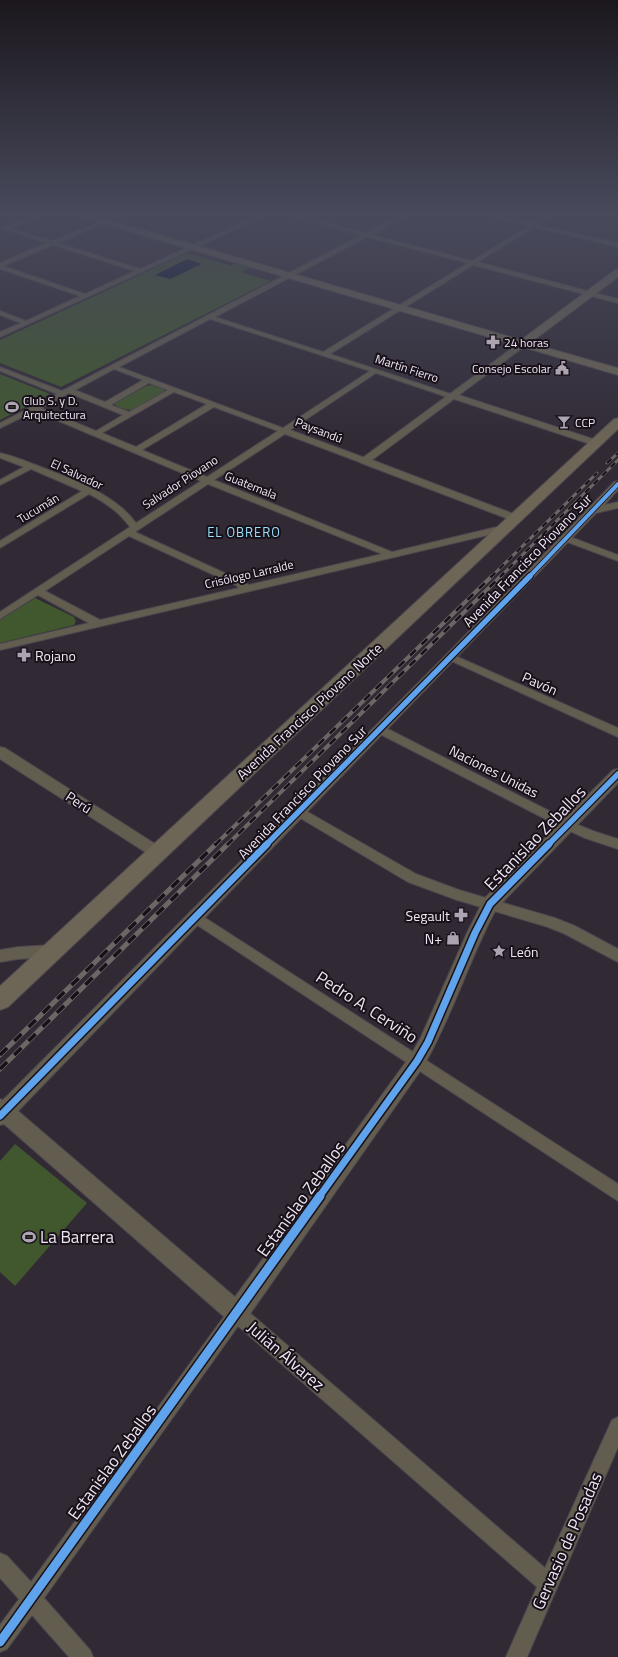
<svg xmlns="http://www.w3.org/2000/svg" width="618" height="1657" font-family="'Titillium Web',sans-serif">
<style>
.green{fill:#41582f}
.water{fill:#041031}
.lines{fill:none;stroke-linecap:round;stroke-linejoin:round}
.minor-casing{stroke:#4b454f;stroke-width:2}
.tertiary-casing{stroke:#4b454f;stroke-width:2}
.primary-casing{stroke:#4b454f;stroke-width:2}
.minor{fill:#635d50;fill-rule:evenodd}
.tertiary{fill:#635d50;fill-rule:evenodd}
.primary{fill:#6d6555;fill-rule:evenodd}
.rail-far2-casing{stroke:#6d6664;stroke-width:3}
.rail-far1-casing{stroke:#6d6664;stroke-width:4}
.rail-casing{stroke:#6d6664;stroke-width:5}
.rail-far2{stroke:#18111a;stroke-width:2;stroke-dasharray:6;stroke-linecap:butt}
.rail-far1{stroke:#18111a;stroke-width:2.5;stroke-dasharray:8;stroke-linecap:butt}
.rail{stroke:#18111a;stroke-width:3.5;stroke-dasharray:10;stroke-linecap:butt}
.cycleway-far3-casing{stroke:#18111a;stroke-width:5.5}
.cycleway-far2-casing{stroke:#18111a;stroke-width:8}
.cycleway-far1-casing{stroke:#18111a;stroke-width:10}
.cycleway-casing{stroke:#18111a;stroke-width:12}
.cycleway-far3{stroke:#60a3ed;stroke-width:4}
.cycleway-far2{stroke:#60a3ed;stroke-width:5.5}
.cycleway-far1{stroke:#60a3ed;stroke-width:7}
.cycleway{stroke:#60a3ed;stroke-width:9}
.labels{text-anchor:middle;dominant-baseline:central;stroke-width:4;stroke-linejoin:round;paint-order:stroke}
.far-poi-label{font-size:12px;fill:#efe6f3;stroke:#18111a;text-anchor:start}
.far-street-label{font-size:12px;fill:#efe6f3;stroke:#18111a}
.far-quarter-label{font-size:13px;letter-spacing:1px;fill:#96e1f7;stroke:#18111a}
.street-label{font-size:14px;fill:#efe6f3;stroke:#18111a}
.poi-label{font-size:14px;fill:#efe6f3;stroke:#18111a;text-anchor:start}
.near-street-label{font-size:17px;fill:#efe6f3;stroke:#18111a}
.near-poi-label{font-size:17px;fill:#efe6f3;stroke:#18111a;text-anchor:start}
</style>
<rect width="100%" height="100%" fill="#312a35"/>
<g class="green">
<polygon points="187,253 231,266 237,263 250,267 241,272 271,281 61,387 0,363 0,340"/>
<polygon points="0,374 50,394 0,420"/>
<path d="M152 385 164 389 165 392 136 409C128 411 120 409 114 404L146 386Z"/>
<polygon points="35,598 74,617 76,621 74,625 0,643 0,620"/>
<polygon points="15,1144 87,1203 15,1286 0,1272 0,1161"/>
</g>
<polygon class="water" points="187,259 202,264 170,279 155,275"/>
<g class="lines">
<g class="minor-casing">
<g id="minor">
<path d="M37 214H44L9 228 52 241 118 214H125L58 243 140 269 262 214H269L0 337V332L21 323 0 315V311L26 321 80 296 0 269V263L47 243 0 228ZM53 245 135 271 85 294 3 266Z"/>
<path d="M284 214H292L366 233 403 214H410L372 235 472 261 529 226 482 214H491L533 223 549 214H555L538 225 618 243V247L534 227 478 262 618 299V303L473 265 330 354 457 396 453 398H450L376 373 290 430 368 459V463H362L285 434 214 480 392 552 505 525 509 528 505 531 0 650V644L89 623 38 595 0 619V612L130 527C120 513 105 502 89 494L0 548V541L82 491 31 469 0 485V480L24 467 0 458V453C14 456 28 462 41 467 74 480 115 494 136 523L201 481 35 411 0 428V423L57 394 0 371V367L62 391 362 235ZM367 237 468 263 323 352 215 317ZM210 319 370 371 283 428 119 367ZM114 369 143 380 105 402 75 390ZM149 383 168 390 129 412 111 405ZM174 392 207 404 136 447 102 433ZM69 393 123 415 96 431 41 408ZM214 407 278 431 207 477 142 450ZM208 484 382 554 249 585 242 581 135 532ZM129 536 236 585 239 588 100 620 45 591Z"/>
<polygon points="565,535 618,555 618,561 562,540 561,538 562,536"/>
<polygon points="451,654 618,728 618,737 447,659 446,657 447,655"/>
<polygon points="380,725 571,822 593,831 618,839 618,849 585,838 563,828 376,732 375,729 376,726"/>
<polygon points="299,807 416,874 459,890 555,918 575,926 618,949 618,962 565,934 548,927 457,900 408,882 295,815 293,812 295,809"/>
<polygon points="196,912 618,1184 618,1201 191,921 190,917 191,913"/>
<polygon points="52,945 57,947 59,951 57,955 52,957 18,959 0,962 0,950 18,947"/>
<polygon points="237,1304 243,1307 545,1568 612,1420 618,1417 618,1447 527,1657 506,1657 537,1587 238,1326 44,1598 90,1650 93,1657 69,1657 32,1615 7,1649 0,1652 0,1625 19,1599 0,1578 0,1553 7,1556 31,1582 231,1307"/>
</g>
</g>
<g class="tertiary-casing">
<g id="tertiary">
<polygon points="522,341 526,344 525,346 459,395 599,441 601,443 599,445 593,445 454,399 372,460 519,516 520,518 519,520 511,520 361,463 360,461 361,459"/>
<path d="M618 481V490L604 505 618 502V508L596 513 18 1111 235 1297 411 1055 421 1037 467 933 484 899 613 770 618 769V783L496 909C469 960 452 1017 423 1067L245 1321 237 1324 229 1321 4 1124 0 1125V1099L3 1100 447 654 614 482Z"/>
<polygon points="0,747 5,748 163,849 166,853 163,857 158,859 153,857 0,759"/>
</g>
</g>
<g class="primary-casing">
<g id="primary">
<polygon points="76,214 88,214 521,340 615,270 618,269 618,277 530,343 618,368 618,375 77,216"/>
<polygon points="618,418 618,429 8,1007 0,1010 0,986 614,419"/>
</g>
</g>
<use href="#minor" class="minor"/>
<use href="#tertiary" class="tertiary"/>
<use href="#primary" class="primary"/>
<g class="rail-far2-casing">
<g id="rail-far2">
<polyline points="607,463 618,453"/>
<polyline points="491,577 597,473"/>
<polyline points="500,577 618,460"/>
</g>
</g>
<g class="rail-far1-casing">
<g id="rail-far1">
<polyline points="215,845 492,576"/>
<polyline points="227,845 501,576"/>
</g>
</g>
<g class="rail-casing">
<g id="rail">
<polyline points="0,1055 216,844"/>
<polyline points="0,1069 228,844"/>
</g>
</g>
<use href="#rail-far2" class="rail-far2"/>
<use href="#rail-far1" class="rail-far1"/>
<use href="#rail" class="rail"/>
<g class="cycleway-far3-casing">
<polyline id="cycleway-far3" points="529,577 618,484"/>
</g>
<g class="cycleway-far2-casing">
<g id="cycleway-far2">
<polyline points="266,845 530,576"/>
<polyline points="548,845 618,774"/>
</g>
</g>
<g class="cycleway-far1-casing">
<g id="cycleway-far1">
<polyline points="0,1116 267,844"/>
<polyline points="319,1197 417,1061 428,1042 475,933 490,904 549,844"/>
</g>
</g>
<g class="cycleway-casing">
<polyline id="cycleway" points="0,1642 320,1196"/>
</g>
<use href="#cycleway-far3" class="cycleway-far3"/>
<use href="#cycleway-far2" class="cycleway-far2"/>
<use href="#cycleway-far1" class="cycleway-far1"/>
<use href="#cycleway" class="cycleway"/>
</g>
<linearGradient id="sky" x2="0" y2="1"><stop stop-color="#1b171d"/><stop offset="0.48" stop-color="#484a5c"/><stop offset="1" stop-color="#484a5c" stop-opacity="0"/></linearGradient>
<rect width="618" height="446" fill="url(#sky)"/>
<defs>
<g id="pharmacy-bare" transform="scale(1.08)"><path d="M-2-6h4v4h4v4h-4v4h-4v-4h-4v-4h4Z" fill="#aca4b0" stroke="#18111a" stroke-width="2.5" paint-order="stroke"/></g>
<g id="civic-bare" transform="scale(1.08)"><path d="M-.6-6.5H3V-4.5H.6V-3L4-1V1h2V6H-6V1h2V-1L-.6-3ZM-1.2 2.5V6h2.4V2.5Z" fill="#aca4b0" stroke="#18111a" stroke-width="2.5" paint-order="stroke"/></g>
<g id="stadium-bare" transform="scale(1.08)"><path d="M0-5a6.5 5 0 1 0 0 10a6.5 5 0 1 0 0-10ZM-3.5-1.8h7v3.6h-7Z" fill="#aca4b0" stroke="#18111a" stroke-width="2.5" paint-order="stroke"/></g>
<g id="bar-bare" transform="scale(1.08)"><path d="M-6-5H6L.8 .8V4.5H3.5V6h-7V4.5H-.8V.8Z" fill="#aca4b0" stroke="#18111a" stroke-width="2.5" paint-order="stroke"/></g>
<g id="shop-bare" transform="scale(1.08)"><path d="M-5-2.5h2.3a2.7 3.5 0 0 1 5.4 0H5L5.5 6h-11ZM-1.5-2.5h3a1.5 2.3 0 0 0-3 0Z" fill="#aca4b0" stroke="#18111a" stroke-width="2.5" paint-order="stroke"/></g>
<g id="sight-bare" transform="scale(1.08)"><path d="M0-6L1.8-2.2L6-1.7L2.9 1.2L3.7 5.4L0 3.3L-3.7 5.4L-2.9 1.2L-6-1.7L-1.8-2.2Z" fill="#aca4b0" stroke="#18111a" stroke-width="2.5" paint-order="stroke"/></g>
</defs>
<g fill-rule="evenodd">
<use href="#pharmacy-bare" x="493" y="342"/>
<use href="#civic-bare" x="562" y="368"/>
<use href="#stadium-bare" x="12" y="407"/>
<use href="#bar-bare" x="564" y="422"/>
<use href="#pharmacy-bare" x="24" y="655"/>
<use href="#pharmacy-bare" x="461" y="915"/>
<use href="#shop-bare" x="453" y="938"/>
<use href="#sight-bare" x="499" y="951"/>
<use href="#stadium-bare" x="29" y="1237"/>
</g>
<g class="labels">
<g class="far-poi-label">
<text x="504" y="342">24 horas</text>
<text x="551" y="368" text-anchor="end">Consejo Escolar</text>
<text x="23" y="400">Club S. y D.<tspan x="23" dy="14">Arquitectura</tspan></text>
<text x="575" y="422">CCP</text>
</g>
<g class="far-street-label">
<text transform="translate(407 368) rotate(18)">Martín Fierro</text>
<text transform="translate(319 430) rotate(21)">Paysandú</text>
<text transform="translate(77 474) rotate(25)">El Salvador</text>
<text transform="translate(180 482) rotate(-33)">Salvador Piovano</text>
<text transform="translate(251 485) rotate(22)">Guatemala</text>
<text transform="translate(38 508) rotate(-31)">Tucumán</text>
<text transform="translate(249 574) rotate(-13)">Crisólogo Larralde</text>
</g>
<g class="far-quarter-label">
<text x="244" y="532">EL OBRERO</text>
</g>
<g class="street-label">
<text transform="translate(527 560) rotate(-46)">Avenida Francisco Piovano Sur</text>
<text transform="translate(540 683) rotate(24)">Pavón</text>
<text transform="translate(309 711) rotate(-43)">Avenida Francisco Piovano Norte</text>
<text transform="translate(494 771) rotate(27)">Naciones Unidas</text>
<text transform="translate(302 792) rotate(-46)">Avenida Francisco Piovano Sur</text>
<text transform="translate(79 802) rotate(33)">Perú</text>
</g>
<g class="poi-label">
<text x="35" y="655">Rojano</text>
<text x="450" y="915" text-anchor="end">Segault</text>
<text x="442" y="938" text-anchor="end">N+</text>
<text x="510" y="951">León</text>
</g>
<g class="near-street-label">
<text transform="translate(535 838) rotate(-46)">Estanislao Zeballos</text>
<text transform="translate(367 1007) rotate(33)">Pedro A. Cerviño</text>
<text transform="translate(301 1199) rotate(-54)">Estanislao Zeballos</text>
<text transform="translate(286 1356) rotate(41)">Julián Álvarez</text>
<text transform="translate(112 1462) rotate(-54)">Estanislao Zeballos</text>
<text transform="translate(567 1541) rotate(-66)">Gervasio de Posadas</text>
</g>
<g class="near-poi-label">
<text x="40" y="1237">La Barrera</text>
</g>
</g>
</svg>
